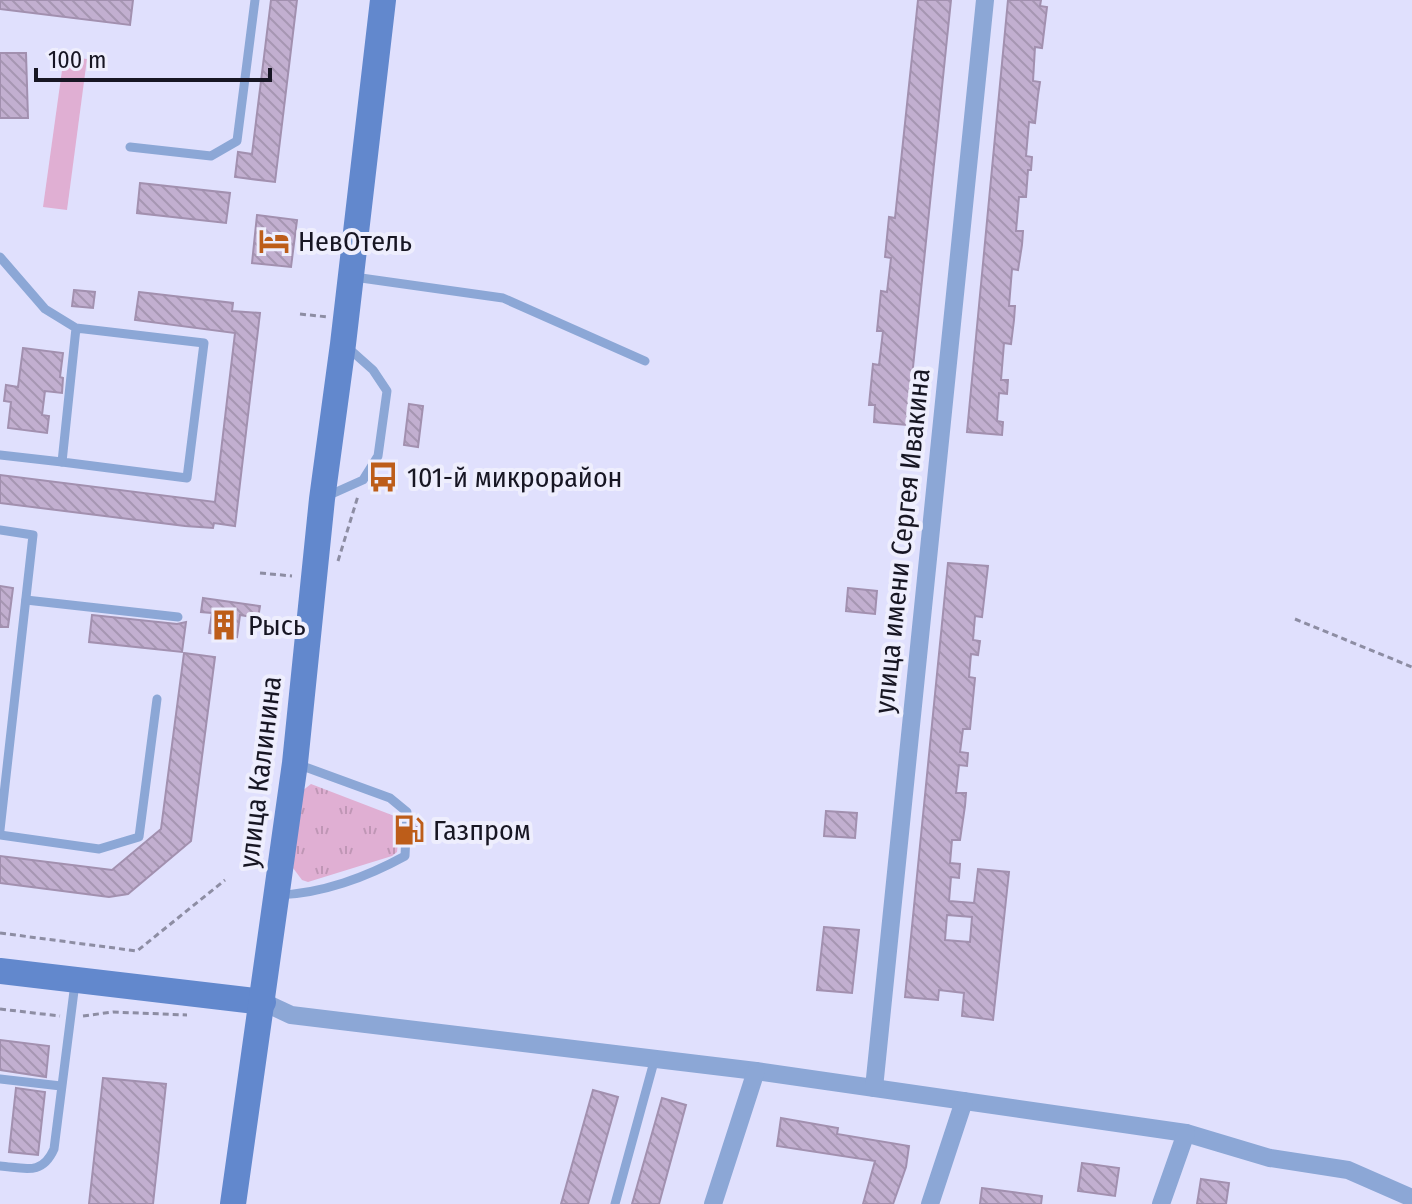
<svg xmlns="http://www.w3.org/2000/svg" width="1412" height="1204" font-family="'Fira Sans Condensed',sans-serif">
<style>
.grass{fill:url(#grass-tufts)}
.green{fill:#e0afd3}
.building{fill:url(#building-back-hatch);stroke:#a290af;stroke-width:2;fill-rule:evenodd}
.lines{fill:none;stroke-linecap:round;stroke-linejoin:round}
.path{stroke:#8d8da3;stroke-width:3;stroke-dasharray:6 4;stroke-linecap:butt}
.service{stroke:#8ca7d6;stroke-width:9}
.minor{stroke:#8ca7d6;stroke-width:18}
.secondary{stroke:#6288cd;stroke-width:26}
.labels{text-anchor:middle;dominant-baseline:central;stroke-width:8;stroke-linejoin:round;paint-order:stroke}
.poi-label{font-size:28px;fill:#171623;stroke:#eeeefd;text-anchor:start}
.street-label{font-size:28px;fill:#171623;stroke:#eeeefd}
</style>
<defs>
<pattern id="grass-tufts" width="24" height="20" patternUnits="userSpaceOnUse" patternTransform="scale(2)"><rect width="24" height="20" fill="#e0afd3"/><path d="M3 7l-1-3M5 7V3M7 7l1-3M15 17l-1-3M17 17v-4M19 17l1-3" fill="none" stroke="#bf96b5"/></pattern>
<pattern id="building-back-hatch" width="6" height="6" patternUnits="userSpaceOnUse" patternTransform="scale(2)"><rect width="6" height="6" fill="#c2afd0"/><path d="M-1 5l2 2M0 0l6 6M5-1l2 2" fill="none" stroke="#a696b2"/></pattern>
</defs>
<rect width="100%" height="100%" fill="#e0e0fd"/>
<polygon class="grass" points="311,784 397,817 400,821 397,852 392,856 308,882 302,880 293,868 302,791"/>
<polygon class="green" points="64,56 87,59 67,210 43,207"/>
<g class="building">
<polygon points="0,0 133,0 130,25 0,9"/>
<polygon points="271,0 297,0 275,182 235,177 238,152 252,154"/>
<polygon points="918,0 951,0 907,425 874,422 875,405 869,405 873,364 879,365 883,331 877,331 881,291 887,292 891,258 885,257 889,217 895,218"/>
<polygon points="1008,0 1041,0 1040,6 1047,7 1042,48 1035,47 1033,81 1040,82 1038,95 1035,123 1029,122 1026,156 1032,157 1031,170 1028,170 1026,197 1019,197 1016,231 1023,231 1022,245 1018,270 1012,269 1009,306 1015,306 1014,320 1011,344 1004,343 1001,380 1008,380 1007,394 999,393 997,421 1003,422 1002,435 967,432"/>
<polygon points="0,53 26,53 28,118 0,118"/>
<polygon points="140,183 230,193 226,223 137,213"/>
<polygon points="257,215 297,220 291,267 252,263"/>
<polygon points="74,290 95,292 93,308 72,306"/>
<polygon points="139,292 233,303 232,311 260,313 235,526 214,523 213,528 185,526 0,503 0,475 215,502 235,333 135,320"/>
<polygon points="23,348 63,353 60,377 63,378 62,393 45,391 42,415 49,416 47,433 8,428 11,402 4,401 6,385 18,387"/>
<polygon points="409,404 423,406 418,447 404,445"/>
<path d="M948 563 988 566 982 617 975 616 973 640 980 641 978 655 971 654 969 677 975 678 970 729H963L960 752 968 753 967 766 959 765 956 793H966L965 806 960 840H952L950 863 960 864 959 878 951 877 949 901 974 903 978 869 1009 872 993 1020 962 1016 964 993 939 990 938 1000 905 997ZM947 915 972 917 970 942 945 940Z"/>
<polygon points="0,586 13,588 8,627 0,627"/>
<polygon points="848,588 877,591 875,614 846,611"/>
<polygon points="203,598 260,606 258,618 240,615 237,637 209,633 212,613 201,612"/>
<polygon points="92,615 177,624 186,622 182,652 89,642"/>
<polygon points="184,653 215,657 191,841 128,894 109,897 0,883 0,856 112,870 161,829"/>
<polygon points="826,811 857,813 855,838 824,836"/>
<polygon points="414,822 415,827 424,827 424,842 413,841"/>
<polygon points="824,927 859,930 852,993 817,990"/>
<polygon points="0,1040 49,1046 46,1077 0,1070"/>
<polygon points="103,1078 166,1084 153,1204 89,1204"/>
<polygon points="16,1088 45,1092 38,1155 9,1152"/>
<polygon points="593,1090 618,1097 588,1204 561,1204"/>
<polygon points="662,1098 686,1105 659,1204 632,1204"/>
<polygon points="781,1118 838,1128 837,1134 909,1146 906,1167 893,1204 863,1204 875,1161 777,1146"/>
<polygon points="1082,1163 1119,1168 1115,1196 1078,1191"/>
<polygon points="1201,1179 1229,1183 1226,1204 1197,1204"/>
<polygon points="982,1188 1042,1196 1041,1204 980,1204"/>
</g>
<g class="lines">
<g class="path">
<polyline points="300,314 328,317"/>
<polyline points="338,561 358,496"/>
<polyline points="260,573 292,576"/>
<polyline points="1295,619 1412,667"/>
<polyline points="0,933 137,951 225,880"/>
<polyline points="0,1009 60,1016"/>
<polyline points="83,1016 113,1012 187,1015"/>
</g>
<g class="service">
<polyline points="130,147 211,156 237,141 255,0"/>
<polyline points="0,257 45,309 76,328 62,462 187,478 204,343 76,328"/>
<polyline points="354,277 503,298 645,361"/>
<polyline points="0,455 62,462"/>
<polyline points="325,497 363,480 378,456 387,391 373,370 346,346"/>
<polyline points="0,530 33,535 0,830"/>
<polyline points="26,600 178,617"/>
<polyline points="0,835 99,849 139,837 157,699"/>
<path d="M278 895C321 894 367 877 405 856L407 812 390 798 297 764"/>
<polyline points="0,1079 61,1086"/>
<path d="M0 1166C25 1168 42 1176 54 1149L75 983"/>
<polyline points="615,1204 655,1058"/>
</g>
<g class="minor">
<polyline points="263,1002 291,1015 756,1071 1186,1133 1270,1158 1348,1170 1412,1198"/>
<polyline points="874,1088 985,0"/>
<polyline points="713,1204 756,1071"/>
<polyline points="930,1204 964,1101"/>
<polyline points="1161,1204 1186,1133"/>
</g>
<g class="secondary">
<polyline points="0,971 263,1002"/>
<polyline points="233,1204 295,763 322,499 343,344 383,0"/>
</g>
</g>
<defs>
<g id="hotel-bare" transform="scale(2.4)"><path d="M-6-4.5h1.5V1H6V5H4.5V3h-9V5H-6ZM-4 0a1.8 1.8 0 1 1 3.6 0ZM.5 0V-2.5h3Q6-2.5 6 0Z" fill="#bd5d19" stroke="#eeeefd" stroke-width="2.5" paint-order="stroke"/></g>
<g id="bus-bare" transform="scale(2.4)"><path d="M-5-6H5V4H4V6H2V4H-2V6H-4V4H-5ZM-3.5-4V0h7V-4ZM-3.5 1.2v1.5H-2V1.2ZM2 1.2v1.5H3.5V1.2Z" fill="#bd5d19" stroke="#eeeefd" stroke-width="2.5" paint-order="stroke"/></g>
<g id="building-bare" transform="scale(2.4)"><path d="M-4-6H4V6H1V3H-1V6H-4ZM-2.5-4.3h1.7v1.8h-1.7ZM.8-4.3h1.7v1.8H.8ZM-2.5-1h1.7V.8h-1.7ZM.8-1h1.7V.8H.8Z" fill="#bd5d19" stroke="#eeeefd" stroke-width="2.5" paint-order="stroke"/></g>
<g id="fuel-bare" transform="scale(2.4)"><path d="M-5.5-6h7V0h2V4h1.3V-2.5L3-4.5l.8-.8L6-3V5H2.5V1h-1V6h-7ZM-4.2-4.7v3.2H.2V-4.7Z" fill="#bd5d19" stroke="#eeeefd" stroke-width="2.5" paint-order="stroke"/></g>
</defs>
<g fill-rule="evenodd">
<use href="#hotel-bare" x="274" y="241"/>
<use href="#bus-bare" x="383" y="477"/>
<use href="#building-bare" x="224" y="625"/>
<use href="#fuel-bare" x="409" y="830"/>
</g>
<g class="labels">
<g class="poi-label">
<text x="298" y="241">НевОтель</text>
<text x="407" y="477">101-й микрорайон</text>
<text x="248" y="625">Рысь</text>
<text x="433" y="830">Газпром</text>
</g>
<g class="street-label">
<text transform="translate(902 541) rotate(-84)">улица имени Сергея Ивакина</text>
<text transform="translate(260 772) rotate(-83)">улица Калинина</text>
</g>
</g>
<path d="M36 68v12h234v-12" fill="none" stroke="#171623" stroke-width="4"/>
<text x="48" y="68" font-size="24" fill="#171623" stroke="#eeeefd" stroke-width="6" paint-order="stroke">100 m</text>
</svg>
